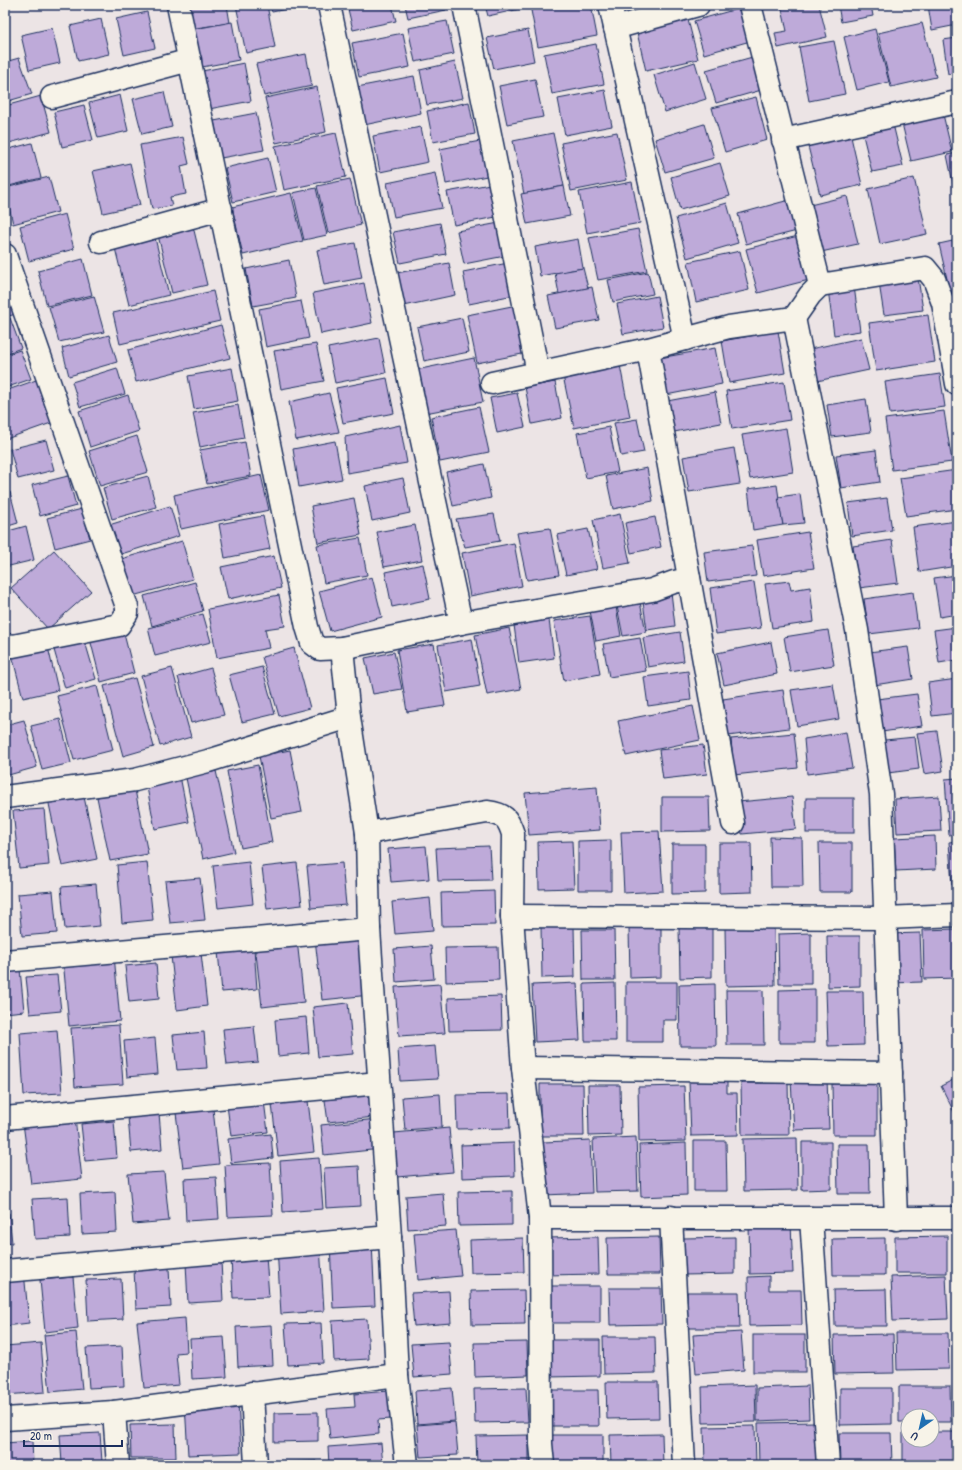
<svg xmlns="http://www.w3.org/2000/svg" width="962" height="1470" font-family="'Patrick Hand',sans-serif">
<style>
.building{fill:#beaad9;stroke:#1b2f5e}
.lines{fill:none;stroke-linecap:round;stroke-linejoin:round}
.street-casing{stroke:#1b2f5e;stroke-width:25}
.street{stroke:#f7f3e8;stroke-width:22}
</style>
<rect width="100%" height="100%" fill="#ece4e5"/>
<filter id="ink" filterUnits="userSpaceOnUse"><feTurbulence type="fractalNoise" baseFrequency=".025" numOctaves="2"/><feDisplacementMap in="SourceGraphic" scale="8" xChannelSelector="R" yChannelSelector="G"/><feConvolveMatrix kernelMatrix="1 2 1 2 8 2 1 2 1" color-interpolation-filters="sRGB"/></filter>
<g filter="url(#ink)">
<g class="building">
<polygon points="185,5 227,5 230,23 189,29"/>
<polygon points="236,5 267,5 275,47 246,53"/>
<polygon points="270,5 306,5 272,12"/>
<polygon points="347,5 392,5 396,21 353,30"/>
<polygon points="405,5 445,5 446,10 408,18"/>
<polygon points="485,5 528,5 529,7 488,16"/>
<polygon points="530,5 591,5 597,36 538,47"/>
<polygon points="781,5 819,5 827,37 778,48 775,33 787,31"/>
<polygon points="838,5 871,5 873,16 841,22"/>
<polygon points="886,5 903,5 887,8"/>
<polygon points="928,5 957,5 957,25 932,30"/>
<polygon points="744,7 754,40 704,54 694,21"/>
<polygon points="147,12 155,48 124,55 116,19"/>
<polygon points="686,12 698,59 646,71 635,24"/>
<polygon points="101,19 109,54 78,61 70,26"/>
<polygon points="447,21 454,54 415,62 408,28"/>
<polygon points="232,22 239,60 197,68 189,30"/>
<polygon points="922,23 936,77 891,87 878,33"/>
<polygon points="52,28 60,63 29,70 21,35"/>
<polygon points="875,29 889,82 857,90 844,37"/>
<polygon points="528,30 534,61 494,69 487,38"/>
<polygon points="403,33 410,67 359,77 352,43"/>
<polygon points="957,38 957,72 948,74 943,40"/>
<polygon points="834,41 845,94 809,101 799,47"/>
<polygon points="596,44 604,84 552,94 544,54"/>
<polygon points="306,54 312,86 264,96 256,64"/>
<polygon points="756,56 765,89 716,103 706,70"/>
<polygon points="19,58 32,94 5,102 5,62"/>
<polygon points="455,62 463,98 427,105 420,70"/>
<polygon points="695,62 706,99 665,112 654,75"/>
<polygon points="244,63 251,101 209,109 202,71"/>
<polygon points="414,76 421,113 364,125 357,87"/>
<polygon points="535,79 543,117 507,124 499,86"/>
<polygon points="317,87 326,132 276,143 265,98"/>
<polygon points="605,90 612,126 565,135 558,99"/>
<polygon points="164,92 172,127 142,134 133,99"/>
<polygon points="120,95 128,131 98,138 89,103"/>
<polygon points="41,96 51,132 5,144 5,106"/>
<polygon points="756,97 767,140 725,152 712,108"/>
<polygon points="469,102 475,134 433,142 427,111"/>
<polygon points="84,105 93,140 62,147 54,112"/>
<polygon points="941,106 952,152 911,161 900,115"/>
<polygon points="256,113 264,150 221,158 214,121"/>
<polygon points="892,120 903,166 872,172 861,127"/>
<polygon points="704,124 714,158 665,172 655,139"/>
<polygon points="421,127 428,162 380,172 373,136"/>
<polygon points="849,128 862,185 820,195 806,138"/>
<polygon points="617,132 627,180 571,191 561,143"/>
<polygon points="336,133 346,177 284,190 275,146"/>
<polygon points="553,133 564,186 524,194 513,141"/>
<polygon points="183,137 189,164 181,166 186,194 170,197 172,206 152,209 140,145"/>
<polygon points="480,141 487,176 446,184 440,149"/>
<polygon points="32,143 41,178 5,187 5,150"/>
<polygon points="957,153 957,202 947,155"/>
<polygon points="268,158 276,192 233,202 225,168"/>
<polygon points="130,163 140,205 103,213 93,171"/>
<polygon points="720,163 730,196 680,210 671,177"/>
<polygon points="435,173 442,208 394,217 387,183"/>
<polygon points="49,177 58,212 13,224 5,188"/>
<polygon points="914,178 927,234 880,244 868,189"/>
<polygon points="350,179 361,225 328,233 317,186"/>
<polygon points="632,182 640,223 587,233 579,192"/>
<polygon points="490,184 496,217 454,225 447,192"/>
<polygon points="564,186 570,216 527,224 521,194"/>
<polygon points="316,188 327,235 304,240 293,193"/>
<polygon points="291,193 303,241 243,255 232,207"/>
<polygon points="847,196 858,244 821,252 810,205"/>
<polygon points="789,200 797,231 746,244 738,214"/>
<polygon points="727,203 738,243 687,258 676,218"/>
<polygon points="65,214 74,249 29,261 20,226"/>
<polygon points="192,222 207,285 172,293 157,231"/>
<polygon points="440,223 446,254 400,263 393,232"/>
<polygon points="499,223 505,256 464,264 457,231"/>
<polygon points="638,229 647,271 598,280 589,238"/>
<polygon points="798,236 809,280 758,293 746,249"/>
<polygon points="155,238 169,295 129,305 115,248"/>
<polygon points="578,239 583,268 540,276 535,247"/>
<polygon points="957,240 957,304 953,305 939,244"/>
<polygon points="355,243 362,278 324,285 317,250"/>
<polygon points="740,251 749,290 696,302 688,262"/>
<polygon points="83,259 92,295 47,306 38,271"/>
<polygon points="289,260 296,298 253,306 246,269"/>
<polygon points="449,263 455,295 404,306 397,273"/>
<polygon points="508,263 514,295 469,304 463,272"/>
<polygon points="583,268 588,288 559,294 555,273"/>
<polygon points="648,272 653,294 613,302 608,280"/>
<polygon points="918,278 923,310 884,315 879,283"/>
<polygon points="364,283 372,323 321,334 313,293"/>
<polygon points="5,285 16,314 5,317"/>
<polygon points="854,286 860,331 834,335 828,289"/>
<polygon points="592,287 599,320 555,328 548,296"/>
<polygon points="213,291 220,321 120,344 113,313"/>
<polygon points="94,296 104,332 59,342 49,307"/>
<polygon points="657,296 663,327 623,334 617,304"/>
<polygon points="301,301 309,338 266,347 259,309"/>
<polygon points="517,305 527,353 477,363 467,315"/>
<polygon points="928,315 935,362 876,371 869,323"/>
<polygon points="10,318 21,348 5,354 5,320"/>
<polygon points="462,318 469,352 424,361 417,327"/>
<polygon points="221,325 230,358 136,382 128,350"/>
<polygon points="778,331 785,373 729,383 722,341"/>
<polygon points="109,335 117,362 69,376 62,348"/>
<polygon points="379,338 386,373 335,383 328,348"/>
<polygon points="861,338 869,370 817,381 810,349"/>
<polygon points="316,344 324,381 281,389 274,351"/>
<polygon points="715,348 722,384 661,396 654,359"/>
<polygon points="20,350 31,379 5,388 5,355"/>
<polygon points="474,358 483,402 420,414 411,371"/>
<polygon points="619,360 630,417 574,428 562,371"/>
<polygon points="117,368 125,394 80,407 72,382"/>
<polygon points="232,368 238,401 194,409 188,376"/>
<polygon points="940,374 945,407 890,414 885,382"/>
<polygon points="387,378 394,413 343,423 336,388"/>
<polygon points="39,379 54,422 6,439 5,391"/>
<polygon points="555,382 562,418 532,424 525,387"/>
<polygon points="784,382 790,420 732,429 726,391"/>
<polygon points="715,392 721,423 669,433 662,402"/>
<polygon points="329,393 339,432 296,440 289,402"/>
<polygon points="517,393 525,427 497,433 490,398"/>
<polygon points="128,395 139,431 90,447 79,411"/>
<polygon points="866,399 871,432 832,437 827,405"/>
<polygon points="238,405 244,438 200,447 193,413"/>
<polygon points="479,407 489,452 440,462 431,417"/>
<polygon points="944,411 952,462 892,470 885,419"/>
<polygon points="637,419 644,452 621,456 614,423"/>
<polygon points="400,425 407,463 347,473 345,437"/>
<polygon points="609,427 618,472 586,478 577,433"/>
<polygon points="786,428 793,472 750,479 742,435"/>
<polygon points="137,436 148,472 100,486 89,451"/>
<polygon points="46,440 54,470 18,479 10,449"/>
<polygon points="335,441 342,479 299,487 293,449"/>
<polygon points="245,442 251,476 207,484 200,450"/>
<polygon points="734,448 740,484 689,492 683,457"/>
<polygon points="876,450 880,482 841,488 836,455"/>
<polygon points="484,464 491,498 453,506 446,472"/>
<polygon points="647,468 653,501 613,509 606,476"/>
<polygon points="957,470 957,509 906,516 900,478"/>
<polygon points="261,475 269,510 181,529 174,495"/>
<polygon points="68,476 76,506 40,516 32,485"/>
<polygon points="148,476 156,507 112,519 103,488"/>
<polygon points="403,478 410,513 372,521 365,486"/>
<polygon points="777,485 783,525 753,530 748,489"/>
<polygon points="10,492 18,523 5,527 5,493"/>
<polygon points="800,494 804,523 783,525 778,497"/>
<polygon points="354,498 361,535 318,543 311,506"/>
<polygon points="887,498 892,530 852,536 848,503"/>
<polygon points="170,506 179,536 118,555 109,525"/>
<polygon points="82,509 90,539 55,548 47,518"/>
<polygon points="494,514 500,541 465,547 456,519"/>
<polygon points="620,514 630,563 603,568 593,520"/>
<polygon points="263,516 270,549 225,558 219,524"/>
<polygon points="655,517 661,547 631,553 625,523"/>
<polygon points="957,521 957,566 919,572 913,527"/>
<polygon points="415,525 422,560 384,567 377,532"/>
<polygon points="26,526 34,560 5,567 5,532"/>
<polygon points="550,528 559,575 527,580 517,533"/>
<polygon points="588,529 597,569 566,575 557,535"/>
<polygon points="808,532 814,568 763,576 757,540"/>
<polygon points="360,538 367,575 324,583 317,545"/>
<polygon points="892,540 898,583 859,588 853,546"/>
<polygon points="182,541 193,579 129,597 118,560"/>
<polygon points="514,543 522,586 470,596 462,553"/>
<polygon points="752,546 756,576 708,582 704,552"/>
<polygon points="54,550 91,591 48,629 11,588"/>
<polygon points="274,556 281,588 228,599 221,567"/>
<polygon points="423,564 430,599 392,607 385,572"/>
<polygon points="957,575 957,614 940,617 934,578"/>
<polygon points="372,577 382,617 330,631 319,591"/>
<polygon points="789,581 791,590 810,587 814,622 772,628 765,584"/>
<polygon points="195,582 203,611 152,626 144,596"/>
<polygon points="754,582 761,628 716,634 710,588"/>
<polygon points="671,592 675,626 647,630 642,595"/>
<polygon points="913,592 918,628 869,634 864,599"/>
<polygon points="279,595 285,626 265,629 269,648 217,658 208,609"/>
<polygon points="639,597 646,632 623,636 616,601"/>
<polygon points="615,601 621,636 596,641 589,606"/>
<polygon points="203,614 211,642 155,656 148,628"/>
<polygon points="590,616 600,674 564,681 554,621"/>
<polygon points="549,620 554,658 519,663 514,625"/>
<polygon points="122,626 134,673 101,682 89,635"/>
<polygon points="957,627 957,660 939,663 934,630"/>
<polygon points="509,628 521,689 487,695 475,635"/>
<polygon points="828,630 834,665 790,672 784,637"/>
<polygon points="680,632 684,661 648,667 643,638"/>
<polygon points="83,635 96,679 65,688 52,643"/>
<polygon points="640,638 646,671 609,677 603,644"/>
<polygon points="472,639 480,686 446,692 438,645"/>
<polygon points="771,642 777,674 724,685 717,653"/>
<polygon points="47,643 58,690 23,698 11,651"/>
<polygon points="434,644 445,706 407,712 397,650"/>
<polygon points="908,647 913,679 874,685 869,652"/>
<polygon points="294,648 310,708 279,716 262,657"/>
<polygon points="394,652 402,689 373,694 365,658"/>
<polygon points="262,667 275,714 242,722 229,675"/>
<polygon points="172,668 191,737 160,746 141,676"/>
<polygon points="211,668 224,715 191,723 178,677"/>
<polygon points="688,671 691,700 648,706 644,677"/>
<polygon points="135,678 154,747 123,756 104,686"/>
<polygon points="957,679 957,713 932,716 928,683"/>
<polygon points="833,684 839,719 797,726 791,690"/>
<polygon points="97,686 113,750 74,760 57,696"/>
<polygon points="783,690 789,728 728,736 723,699"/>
<polygon points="917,694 922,726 882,732 877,699"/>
<polygon points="693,706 700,740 626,756 618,721"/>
<polygon points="60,719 71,763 42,770 31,726"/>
<polygon points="24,720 37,767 5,776 5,725"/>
<polygon points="957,727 957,753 954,728"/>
<polygon points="937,731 943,771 924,774 917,733"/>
<polygon points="846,732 852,768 807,774 804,739"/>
<polygon points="794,733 798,768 734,775 731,739"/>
<polygon points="915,737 919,769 880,774 875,741"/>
<polygon points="703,745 707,774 663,779 659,750"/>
<polygon points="290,750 302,812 271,818 259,756"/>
<polygon points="258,765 272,842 241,848 227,771"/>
<polygon points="216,771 234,852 203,859 186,778"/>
<polygon points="180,776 189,822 155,829 146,782"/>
<polygon points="957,778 957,834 949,835 945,779"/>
<polygon points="597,787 600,830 529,835 525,793"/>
<polygon points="135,790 148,854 110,861 97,797"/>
<polygon points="83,792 97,859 62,866 48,799"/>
<polygon points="939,796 941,831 897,833 895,799"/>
<polygon points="662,797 709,797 710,831 662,832"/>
<polygon points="792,797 796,829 742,834 738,802"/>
<rect x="806" y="798" width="48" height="35"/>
<polygon points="44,809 49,865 19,868 13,811"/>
<polygon points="659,831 663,891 624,893 621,832"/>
<polygon points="5,833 8,850 5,850"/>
<polygon points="935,836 936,869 896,871 894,838"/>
<polygon points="770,837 802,838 803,887 771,887"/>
<polygon points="611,840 611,890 578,890 578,841"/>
<polygon points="572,841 574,888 539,889 538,842"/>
<polygon points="957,841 957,885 952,885 949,842"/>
<polygon points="719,843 751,843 752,892 719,893"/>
<polygon points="819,843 852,843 852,892 820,892"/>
<polygon points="672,844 705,844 705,893 672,894"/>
<polygon points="426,846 429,879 391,882 388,849"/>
<polygon points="489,846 491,880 438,881 436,848"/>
<polygon points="147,862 153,920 122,923 117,865"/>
<polygon points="249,862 253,904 218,908 213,866"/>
<polygon points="297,863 302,905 267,909 262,867"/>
<polygon points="342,863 346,905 311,908 307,866"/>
<polygon points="200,878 205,920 170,923 165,881"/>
<polygon points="96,884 100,926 65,929 61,887"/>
<polygon points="53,891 57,933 22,936 18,894"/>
<polygon points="494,891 495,925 442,926 441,893"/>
<polygon points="430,898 433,931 395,934 392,902"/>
<polygon points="541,927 574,927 575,977 542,978"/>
<polygon points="661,927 661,977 630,978 629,928"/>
<polygon points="679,927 712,927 712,977 680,978"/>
<polygon points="725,928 774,928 775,985 726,986"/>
<polygon points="955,929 957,978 924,979 923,930"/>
<polygon points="582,930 614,930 615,980 583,980"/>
<polygon points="811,933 811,984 779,984 778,934"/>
<polygon points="920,933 922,982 890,983 888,934"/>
<polygon points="363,934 370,995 322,1000 315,939"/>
<polygon points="827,936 860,936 860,986 828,987"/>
<polygon points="297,940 304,1002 262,1007 255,944"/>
<polygon points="431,946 434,979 396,982 394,949"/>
<polygon points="498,947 499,980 446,982 445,948"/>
<polygon points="254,948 257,989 222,992 218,952"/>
<polygon points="201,953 207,1006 177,1010 171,956"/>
<polygon points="114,955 120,1021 69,1026 63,959"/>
<polygon points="156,963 159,999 129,1002 125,966"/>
<polygon points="20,969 24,1011 5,1013 5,971"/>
<polygon points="57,975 61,1011 30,1014 26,977"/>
<polygon points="626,982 677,982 677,1020 663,1020 663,1042 626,1042"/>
<polygon points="577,983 580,1040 535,1042 532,985"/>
<polygon points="615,983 616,1041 585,1041 584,984"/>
<polygon points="440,984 445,1033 399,1036 395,987"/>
<polygon points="715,984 716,1046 680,1046 679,985"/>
<polygon points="815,989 815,1043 779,1043 779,990"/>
<polygon points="726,990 763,990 764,1045 727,1045"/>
<polygon points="826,991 863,991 864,1045 828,1046"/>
<polygon points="501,996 502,1030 449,1031 448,998"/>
<polygon points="348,1003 353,1054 318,1057 313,1007"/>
<polygon points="306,1017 309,1053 278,1056 275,1020"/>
<polygon points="119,1025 123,1084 75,1087 71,1028"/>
<polygon points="254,1026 258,1062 227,1065 223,1029"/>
<polygon points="57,1030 62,1093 24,1095 20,1033"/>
<polygon points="204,1032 207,1068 177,1070 173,1035"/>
<polygon points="155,1038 158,1074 127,1077 124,1041"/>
<polygon points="435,1046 438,1079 400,1081 398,1049"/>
<polygon points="957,1078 957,1118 941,1086"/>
<polygon points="827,1080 829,1129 794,1130 791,1081"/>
<polygon points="689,1081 727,1081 727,1093 737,1093 738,1135 691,1136"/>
<polygon points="741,1083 788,1083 789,1135 742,1135"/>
<polygon points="540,1084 583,1084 584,1136 540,1136"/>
<polygon points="832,1084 877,1084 877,1135 833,1135"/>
<polygon points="588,1085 620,1085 621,1135 589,1136"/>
<polygon points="684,1086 686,1141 639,1142 638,1087"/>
<polygon points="371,1088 374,1117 328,1122 324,1093"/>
<polygon points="440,1094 442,1127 405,1130 402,1097"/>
<polygon points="509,1094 510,1128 457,1129 456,1095"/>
<polygon points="264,1101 268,1132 231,1136 227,1105"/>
<polygon points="308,1101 314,1152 278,1156 272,1104"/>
<polygon points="213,1109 219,1164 183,1168 176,1113"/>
<polygon points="159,1113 162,1149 131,1152 128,1117"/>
<polygon points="75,1118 82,1179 31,1184 23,1123"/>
<polygon points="377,1119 381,1149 324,1155 321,1125"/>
<polygon points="114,1121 117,1158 85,1161 81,1124"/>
<polygon points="449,1128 453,1172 397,1177 394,1133"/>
<polygon points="271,1134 273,1158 231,1163 228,1139"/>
<polygon points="636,1137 638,1191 595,1192 593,1139"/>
<polygon points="797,1138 798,1190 744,1191 743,1139"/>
<polygon points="590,1140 592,1193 544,1195 543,1142"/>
<polygon points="694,1141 726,1141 727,1191 694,1191"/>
<polygon points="802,1142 831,1142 831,1189 802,1190"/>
<polygon points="514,1143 515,1176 462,1178 461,1145"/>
<polygon points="686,1143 687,1195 641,1197 639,1145"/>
<polygon points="837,1144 869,1144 870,1194 838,1194"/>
<polygon points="319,1158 323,1209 283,1212 280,1161"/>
<polygon points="270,1163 273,1215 228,1217 225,1165"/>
<polygon points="359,1166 361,1206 326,1208 324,1168"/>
<polygon points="164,1172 169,1221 133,1224 128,1174"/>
<polygon points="216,1177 219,1219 186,1221 184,1179"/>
<polygon points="512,1191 512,1225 459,1226 458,1192"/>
<polygon points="115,1192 117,1232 82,1234 80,1194"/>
<polygon points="443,1193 446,1226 408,1229 406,1196"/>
<polygon points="68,1197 70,1237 35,1239 32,1199"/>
<polygon points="9,1213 12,1243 5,1244 5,1214"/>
<polygon points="791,1223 793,1273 750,1274 749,1224"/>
<polygon points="456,1230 461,1276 418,1280 414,1233"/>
<polygon points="947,1236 947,1273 895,1273 895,1237"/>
<polygon points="598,1237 599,1274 546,1275 546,1238"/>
<polygon points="659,1237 660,1274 608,1274 607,1238"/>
<polygon points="735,1237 735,1274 683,1275 683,1238"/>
<polygon points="523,1238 524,1272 471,1273 470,1240"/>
<polygon points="885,1238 885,1275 833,1275 832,1239"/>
<polygon points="372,1242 375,1306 333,1308 330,1244"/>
<polygon points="320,1245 324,1311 281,1314 277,1247"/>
<polygon points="266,1256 269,1297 233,1298 231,1258"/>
<polygon points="221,1261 223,1301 188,1303 186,1263"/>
<polygon points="169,1268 171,1307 136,1309 134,1269"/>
<polygon points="24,1272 29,1323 5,1326 5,1273"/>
<polygon points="946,1275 948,1319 893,1321 891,1277"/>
<polygon points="769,1276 769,1290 801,1290 802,1325 749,1326 748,1277"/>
<polygon points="73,1277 78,1328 45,1332 40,1280"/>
<polygon points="121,1279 123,1319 88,1321 86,1280"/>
<polygon points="548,1286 600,1286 600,1323 549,1323"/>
<polygon points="609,1288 661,1288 662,1324 610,1325"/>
<polygon points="886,1289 887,1326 835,1326 834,1290"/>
<polygon points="524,1290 525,1324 472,1325 471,1291"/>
<polygon points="449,1291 451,1323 414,1326 411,1293"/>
<polygon points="687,1292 739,1292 740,1328 688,1328"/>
<polygon points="185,1318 187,1352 176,1353 179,1385 144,1388 137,1322"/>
<polygon points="367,1319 369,1359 334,1361 332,1321"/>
<polygon points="321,1323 323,1363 288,1365 285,1324"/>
<polygon points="271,1325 273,1365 238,1367 236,1327"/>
<polygon points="76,1332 82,1389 50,1392 44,1335"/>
<polygon points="741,1332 744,1370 696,1374 693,1335"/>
<polygon points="896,1333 948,1333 949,1369 897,1370"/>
<polygon points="893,1334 894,1373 835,1374 834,1335"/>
<rect x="753" y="1335" width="52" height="37"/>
<polygon points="224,1337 227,1377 192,1379 190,1339"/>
<polygon points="603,1337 655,1337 656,1373 604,1374"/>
<polygon points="548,1340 600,1340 600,1376 548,1377"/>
<polygon points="449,1342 452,1374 414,1377 411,1344"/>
<polygon points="527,1342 528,1375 475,1377 474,1343"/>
<polygon points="41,1343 45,1392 5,1395 5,1346"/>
<polygon points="122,1346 124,1386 89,1388 86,1348"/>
<polygon points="606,1382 658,1382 659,1418 607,1419"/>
<polygon points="755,1385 756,1422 703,1423 702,1387"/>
<polygon points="808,1386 809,1419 757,1421 757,1388"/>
<polygon points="899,1386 950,1386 951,1422 932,1422 932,1416 908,1416 908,1422 899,1422"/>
<polygon points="452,1388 455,1421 417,1424 415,1391"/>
<polygon points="526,1388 528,1422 475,1423 474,1389"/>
<polygon points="840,1388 892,1388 892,1424 840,1425"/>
<polygon points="546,1390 598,1390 599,1426 547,1426"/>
<polygon points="389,1391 391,1419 378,1420 379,1434 330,1439 327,1409 355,1407 354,1394"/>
<polygon points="238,1402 241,1453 188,1455 185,1404"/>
<polygon points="318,1412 318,1441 274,1442 274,1413"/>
<polygon points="455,1422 458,1455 420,1457 417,1425"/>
<polygon points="816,1422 817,1465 759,1465 758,1423"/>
<polygon points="175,1424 176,1458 131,1458 130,1425"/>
<polygon points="755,1426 756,1465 705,1465 704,1427"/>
<polygon points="932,1432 955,1432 955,1465 903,1465 903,1433 908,1433 908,1440 932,1440"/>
<polygon points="100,1433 102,1462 62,1463 60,1435"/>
<polygon points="839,1433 891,1433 892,1465 840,1465"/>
<polygon points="662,1434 663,1465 611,1465 610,1435"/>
<polygon points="529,1435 529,1465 477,1465 476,1436"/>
<rect x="551" y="1435" width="52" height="30"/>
<polygon points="32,1441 33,1465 5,1465 5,1443"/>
<polygon points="381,1443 383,1465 329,1465 328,1447"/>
<polygon points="317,1461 318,1465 273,1465 273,1462"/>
<polygon points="237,1464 237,1465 192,1465"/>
</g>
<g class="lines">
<g class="street-casing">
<g id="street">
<polyline points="178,5 307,627 312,643 320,649 342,648 461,623 652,590 674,582 689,579"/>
<polyline points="329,5 461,623"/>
<polyline points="464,5 538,373"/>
<polyline points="610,5 685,339"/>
<polyline points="615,28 698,5"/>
<polyline points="52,97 190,60"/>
<polyline points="783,140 957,102"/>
<polyline points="101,242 221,209"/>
<polyline points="5,255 127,607 127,613 119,625 13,646 5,645"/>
<polyline points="820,285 925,268 934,279 943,303 957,384"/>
<polyline points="794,318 857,630 881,794 896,1219"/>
<polyline points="648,349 733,823"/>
<polyline points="492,383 648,349 729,327 794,318 810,295 820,285 750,5"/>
<polyline points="342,648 349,717 367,833 369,929 390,1237 397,1375 407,1465"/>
<polyline points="5,797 135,780 208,761 349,717"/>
<path d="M367 833 487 812C504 814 508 818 513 834L512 916 523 1068 540 1218 541 1444 543 1465"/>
<polyline points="512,916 885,918 957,915"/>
<polyline points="5,961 369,929"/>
<polyline points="523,1068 891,1073"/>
<polyline points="5,1118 379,1083"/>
<polyline points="671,1217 684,1465"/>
<polyline points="540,1218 957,1218"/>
<polyline points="811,1218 828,1465"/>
<polyline points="5,1271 390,1237"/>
<polyline points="252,1393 256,1465"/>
<polyline points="114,1412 118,1465"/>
<polyline points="5,1419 114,1412 397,1375"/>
</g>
</g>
<use href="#street" class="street"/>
</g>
</g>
<rect width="962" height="1470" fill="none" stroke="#f7f3e8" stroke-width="20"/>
<rect x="10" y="10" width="942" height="1450" fill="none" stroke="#1b2f5e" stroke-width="1.5" filter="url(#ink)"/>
<g transform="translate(920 1428) rotate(214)"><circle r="19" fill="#f7f3e8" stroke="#9fa5b1"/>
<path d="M0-3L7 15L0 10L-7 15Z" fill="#1f6fb2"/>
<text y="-6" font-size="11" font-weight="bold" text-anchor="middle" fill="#1b2f5e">U</text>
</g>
<path d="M24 1440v6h98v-6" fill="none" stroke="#1b2f5e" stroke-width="2"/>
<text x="30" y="1440" font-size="12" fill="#1b2f5e" stroke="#f7f3e8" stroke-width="3" paint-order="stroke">20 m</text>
</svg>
